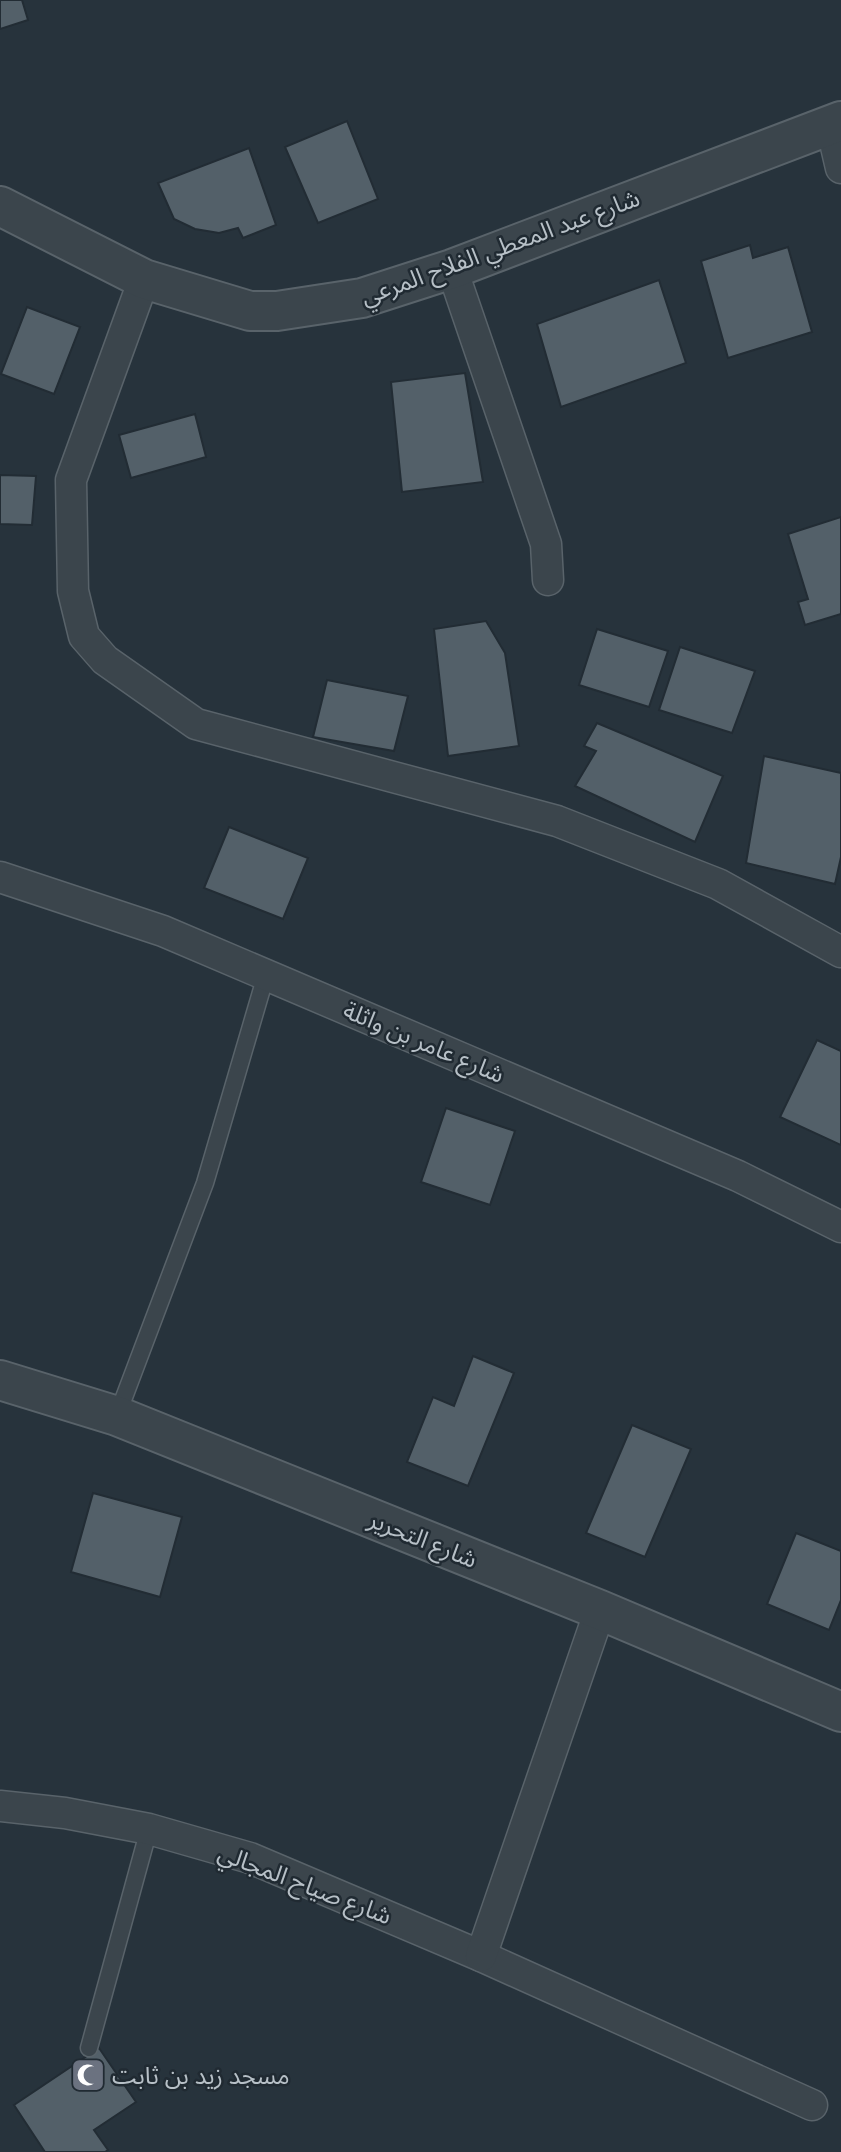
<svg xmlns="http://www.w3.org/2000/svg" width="841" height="2152" font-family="Figtree,'Noto Sans Arabic',sans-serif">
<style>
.building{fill:#536069;stroke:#222c34;stroke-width:2}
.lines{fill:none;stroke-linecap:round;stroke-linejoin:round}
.service-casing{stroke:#59636a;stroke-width:19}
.minor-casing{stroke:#59636a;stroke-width:33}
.tertiary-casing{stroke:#59636a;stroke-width:42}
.service{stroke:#3b454c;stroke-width:16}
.minor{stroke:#3b454c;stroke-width:30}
.tertiary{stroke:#3b454c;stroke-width:38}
.labels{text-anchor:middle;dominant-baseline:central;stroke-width:5;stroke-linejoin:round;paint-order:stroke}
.street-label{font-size:24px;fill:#b7c0c7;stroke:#202a32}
.poi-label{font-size:24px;fill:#b7c0c7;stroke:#202a32;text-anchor:start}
</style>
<rect width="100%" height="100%" fill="#27333c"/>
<g class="building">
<polygon points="0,0 22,0 28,20 0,29"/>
<polygon points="347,121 378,199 318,223 285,147"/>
<polygon points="249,148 276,225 243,238 238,228 219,233 195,229 174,219 158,183"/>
<polygon points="750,245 753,258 788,247 812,332 728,358 701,261"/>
<polygon points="659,280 686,363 561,407 537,324"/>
<polygon points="27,307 80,327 54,394 1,374"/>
<polygon points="465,373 483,482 402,492 391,382"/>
<polygon points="195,414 206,457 131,478 119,435"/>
<polygon points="0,475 36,476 32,525 0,524"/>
<polygon points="841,517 841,614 805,625 798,602 808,599 788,534"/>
<polygon points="486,621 505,653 519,746 448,756 434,629"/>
<polygon points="597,629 668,651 649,707 579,685"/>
<polygon points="680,647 755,671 732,733 659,710"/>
<polygon points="327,680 408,696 394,751 313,737"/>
<polygon points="597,723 723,776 695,842 575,786 596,751 584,746"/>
<polygon points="764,756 841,773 841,857 835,884 746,863"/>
<polygon points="229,827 308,858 283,919 204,888"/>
<polygon points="817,1040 841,1051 841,1145 780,1117"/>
<polygon points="446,1108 515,1131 490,1205 421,1182"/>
<polygon points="473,1356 514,1373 468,1486 407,1462 433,1397 454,1406"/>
<polygon points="632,1425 691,1449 645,1557 586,1533"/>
<polygon points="93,1493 182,1517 160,1597 71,1572"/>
<polygon points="796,1533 841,1551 841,1600 829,1630 767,1604"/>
<polygon points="99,2048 136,2102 94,2130 108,2150 105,2152 45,2152 14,2105"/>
</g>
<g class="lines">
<g class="service-casing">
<g id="service">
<polyline points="117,1416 205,1183 266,975"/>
<polyline points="89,2048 149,1829"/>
</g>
</g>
<g class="minor-casing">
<g id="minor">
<polyline points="831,125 841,168"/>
<polyline points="452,269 546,544 548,580"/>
<polyline points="144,279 71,480 73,591 84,636 105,660 196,724 557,821 718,884 841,952"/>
<polyline points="0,877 163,931 738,1176 841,1227"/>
<polyline points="0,1806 65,1813 149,1829 250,1858 481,1956 812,2105"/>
<polyline points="481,1956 600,1610"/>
</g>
</g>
<g class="tertiary-casing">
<g id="tertiary">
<polyline points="0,206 144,279 250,311 277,311 362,298 452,269 841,121"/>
<polyline points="0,1380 117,1416 600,1610 841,1712"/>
</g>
</g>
<use href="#service" class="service"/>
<use href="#minor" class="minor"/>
<use href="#tertiary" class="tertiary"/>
</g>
<defs>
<g id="mosque-square" transform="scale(1.75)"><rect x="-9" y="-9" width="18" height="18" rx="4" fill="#6b7280" stroke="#202a32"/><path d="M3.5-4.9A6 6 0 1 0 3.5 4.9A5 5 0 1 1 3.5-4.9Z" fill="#fff"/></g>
</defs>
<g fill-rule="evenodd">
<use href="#mosque-square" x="88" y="2075"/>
</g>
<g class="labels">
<g class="street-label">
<text transform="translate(500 247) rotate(-20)">شارع عبد المعطي الفلاح المرعي</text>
<text transform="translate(424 1042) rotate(23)">شارع عامر بن واثلة</text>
<text transform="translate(423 1539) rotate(22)">شارع التحرير</text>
<text transform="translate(305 1884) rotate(21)">شارع صياح المجالي</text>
</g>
<g class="poi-label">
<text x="112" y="2075">مسجد زيد بن ثابت</text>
</g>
</g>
</svg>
